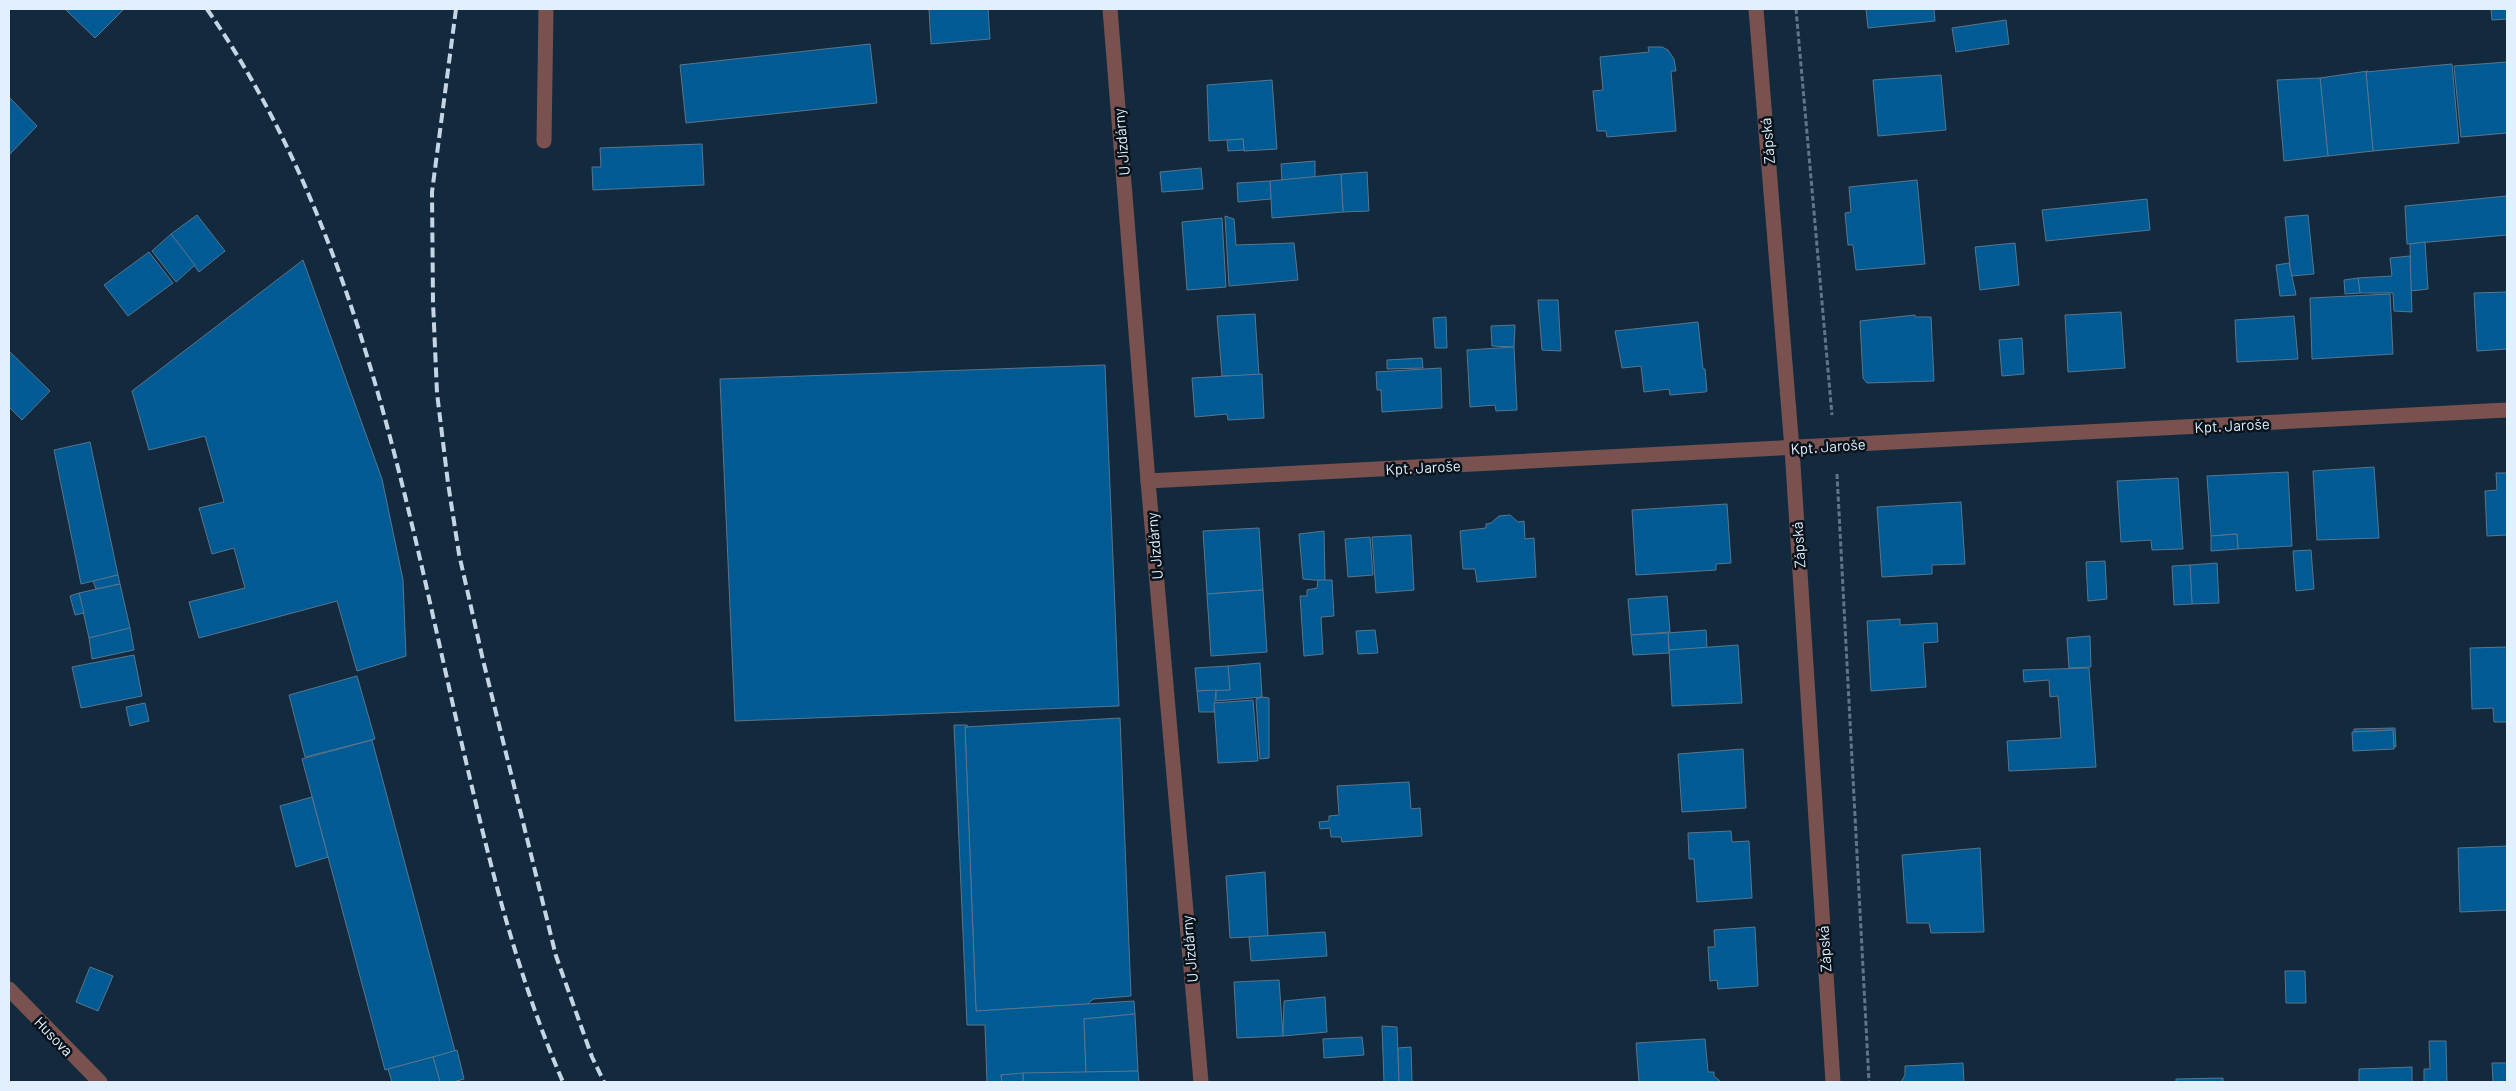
<svg xmlns="http://www.w3.org/2000/svg" width="2516" height="1091" font-family="Barlow,sans-serif">
<style>
.building{fill:#005b94;stroke:#5b758c}
.lines{fill:none;stroke-linecap:round;stroke-linejoin:round}
.path{stroke:#627587;stroke-width:3;stroke-dasharray:5 2.5;stroke-linecap:butt}
.minor{stroke:#79524f;stroke-width:15}
.rail{stroke:#c6d5e4;stroke-width:4;stroke-dasharray:10 5;stroke-linecap:butt}
.labels{text-anchor:middle;dominant-baseline:central;stroke-width:5;stroke-linejoin:round;paint-order:stroke}
.street-label{font-size:15px;fill:#e2f0fe;stroke:#08121b}
</style>
<rect width="100%" height="100%" fill="#132a3e"/>
<g class="building">
<polygon points="65,9 124,9 95,38"/>
<polygon points="929,9 988,9 990,39 931,44"/>
<polygon points="1866,9 1934,9 1935,21 1868,28"/>
<polygon points="2491,9 2507,9 2507,19 2492,20"/>
<polygon points="2006,20 2009,44 1956,52 1952,28"/>
<polygon points="870,44 877,103 686,123 680,65"/>
<polygon points="1648,47 1662,47 1668,50 1674,59 1676,71 1671,71 1676,131 1607,137 1606,131 1597,131 1593,91 1603,90 1600,57 1649,52"/>
<polygon points="2507,62 2507,133 2461,137 2454,66"/>
<polygon points="2452,64 2459,143 2373,151 2366,72"/>
<polygon points="2368,71 2366,72 2373,151 2328,156 2320,78"/>
<polygon points="1941,75 1946,130 1878,136 1873,80"/>
<polygon points="2320,78 2328,156 2284,161 2277,80"/>
<polygon points="1272,80 1277,149 1244,151 1243,139 1209,141 1207,85"/>
<polygon points="9,97 37,126 9,155"/>
<polygon points="1243,139 1244,150 1228,151 1227,140"/>
<polygon points="702,144 704,185 593,190 592,167 601,167 600,148"/>
<polygon points="1315,161 1315,177 1282,180 1281,164"/>
<polygon points="1201,168 1203,189 1162,192 1160,172"/>
<polygon points="1367,172 1369,211 1343,212 1341,174"/>
<polygon points="1341,174 1343,212 1272,218 1270,181"/>
<polygon points="1917,180 1925,264 1856,270 1853,245 1848,245 1845,213 1851,212 1849,187"/>
<polygon points="1270,181 1271,199 1238,202 1237,183"/>
<polygon points="2507,196 2507,235 2407,244 2405,206"/>
<polygon points="2147,199 2150,230 2046,241 2042,210"/>
<polygon points="197,215 225,251 199,272 171,234"/>
<polygon points="2308,215 2314,274 2291,276 2285,217"/>
<polygon points="1225,216 1234,219 1236,245 1294,243 1298,280 1229,286"/>
<polygon points="1222,218 1226,287 1187,290 1182,222"/>
<polygon points="171,234 195,265 176,282 152,251"/>
<polygon points="2425,242 2428,289 2411,291 2410,244"/>
<polygon points="2015,243 2019,285 1980,290 1975,247"/>
<polygon points="149,252 173,283 128,316 104,285"/>
<polygon points="2410,256 2412,312 2394,311 2393,293 2360,293 2358,278 2392,276 2390,258"/>
<polygon points="303,260 382,479 403,580 406,656 357,671 337,601 199,638 189,602 245,588 234,548 212,554 199,508 224,502 205,436 149,450 132,391"/>
<polygon points="2289,263 2296,295 2280,296 2276,265"/>
<polygon points="2358,278 2360,293 2345,294 2344,280"/>
<polygon points="2507,292 2507,349 2477,351 2474,293"/>
<polygon points="2390,294 2393,354 2312,359 2310,298"/>
<polygon points="1538,300 1558,300 1561,351 1542,350"/>
<polygon points="2121,312 2125,368 2068,372 2065,315"/>
<polygon points="1255,314 1259,375 1222,376 1217,316"/>
<polygon points="1915,315 1915,317 1931,317 1934,381 1867,383 1863,378 1860,321"/>
<polygon points="2294,316 2298,359 2237,362 2235,320"/>
<polygon points="1446,317 1447,348 1435,348 1433,318"/>
<polygon points="1698,322 1703,369 1705,369 1707,391 1705,392 1670,395 1669,389 1644,392 1641,366 1622,368 1615,331"/>
<polygon points="1515,325 1514,347 1492,346 1491,326"/>
<polygon points="2022,338 2024,374 2002,376 1999,340"/>
<polygon points="1514,347 1517,410 1496,411 1495,405 1470,407 1467,350"/>
<polygon points="9,351 50,391 22,420 9,407"/>
<polygon points="1422,358 1423,368 1387,369 1387,360"/>
<polygon points="1105,365 1119,706 735,721 720,379"/>
<polygon points="1441,368 1442,408 1382,412 1381,390 1377,390 1376,372"/>
<polygon points="1262,374 1264,418 1228,420 1227,414 1195,417 1192,378"/>
<polygon points="90,442 118,575 81,584 54,450"/>
<polygon points="2374,467 2379,538 2317,540 2313,471"/>
<polygon points="2288,472 2292,546 2238,549 2237,534 2211,536 2207,476"/>
<polygon points="2496,473 2507,473 2507,535 2487,536 2485,491 2497,490"/>
<polygon points="2178,478 2183,549 2152,550 2151,540 2121,542 2117,481"/>
<polygon points="1961,502 1965,564 1932,565 1932,574 1882,577 1877,507"/>
<polygon points="1727,504 1731,563 1716,564 1716,570 1636,575 1632,510"/>
<polygon points="1510,515 1518,522 1524,521 1525,539 1534,538 1536,577 1477,582 1475,569 1463,569 1460,531 1486,528 1486,524 1491,523 1499,516"/>
<polygon points="1259,528 1263,590 1207,594 1203,531"/>
<polygon points="1324,531 1325,581 1303,579 1299,534"/>
<polygon points="2237,534 2238,549 2211,551 2211,536"/>
<polygon points="1411,535 1414,590 1376,593 1372,537"/>
<polygon points="1370,537 1373,575 1348,577 1345,539"/>
<polygon points="2311,550 2314,589 2296,591 2293,551"/>
<polygon points="2105,561 2107,599 2088,601 2086,562"/>
<polygon points="2217,563 2219,603 2192,604 2190,565"/>
<polygon points="2190,565 2192,604 2174,605 2172,566"/>
<polygon points="118,575 120,584 96,589 93,581"/>
<polygon points="1318,580 1332,580 1334,616 1321,617 1323,654 1304,656 1300,596 1307,596 1307,590 1317,588"/>
<polygon points="120,584 130,628 89,638 79,593"/>
<polygon points="1263,590 1267,652 1211,656 1207,594"/>
<polygon points="79,593 84,613 75,615 70,596"/>
<polygon points="1667,596 1670,632 1631,635 1628,599"/>
<polygon points="1900,619 1900,625 1937,623 1938,642 1923,643 1926,687 1871,691 1867,621"/>
<polygon points="130,628 134,650 92,659 89,638"/>
<polygon points="1375,630 1378,653 1358,654 1356,631"/>
<polygon points="1706,630 1707,648 1669,650 1668,633"/>
<polygon points="1668,633 1669,653 1633,655 1631,635"/>
<polygon points="2090,636 2091,667 2069,668 2067,638"/>
<polygon points="1738,645 1742,703 1672,706 1669,650"/>
<polygon points="2507,647 2507,722 2494,722 2493,708 2472,709 2470,648"/>
<polygon points="134,655 142,696 81,708 72,667"/>
<polygon points="1260,663 1262,697 1216,701 1216,690 1230,690 1228,666"/>
<polygon points="1228,666 1230,690 1197,691 1195,668"/>
<polygon points="2089,668 2096,767 2009,771 2007,741 2061,738 2058,696 2050,697 2049,680 2024,682 2023,670"/>
<polygon points="357,676 375,739 305,757 289,695"/>
<polygon points="1216,690 1214,712 1199,712 1197,691"/>
<polygon points="1262,697 1269,698 1269,758 1260,759 1256,699"/>
<polygon points="1253,700 1258,761 1218,763 1214,703"/>
<polygon points="145,703 149,721 130,726 126,707"/>
<polygon points="1120,718 1131,996 1093,999 1088,1004 976,1011 965,727"/>
<polygon points="954,725 967,725 968,727 965,727 976,1011 1134,1001 1135,1014 1084,1019 1086,1073 1001,1075 1002,1082 987,1082 985,1025 967,1025"/>
<polygon points="2395,728 2396,747 2394,747 2393,730 2354,732 2354,729"/>
<polygon points="2393,730 2394,749 2353,751 2352,732"/>
<polygon points="372,740 455,1051 385,1070 302,759"/>
<polygon points="1743,749 1746,808 1682,812 1678,754"/>
<polygon points="1409,782 1411,809 1420,808 1422,836 1342,842 1341,837 1331,837 1330,828 1320,829 1319,822 1329,821 1329,816 1339,815 1337,786"/>
<polygon points="312,797 328,857 296,867 280,806"/>
<polygon points="1731,831 1732,842 1749,841 1752,898 1697,902 1694,859 1689,859 1688,833"/>
<polygon points="2507,846 2507,910 2460,912 2458,848"/>
<polygon points="1980,848 1984,932 1931,933 1929,923 1907,923 1902,855"/>
<polygon points="1265,872 1268,936 1230,938 1226,876"/>
<polygon points="1755,927 1758,986 1718,989 1717,980 1710,981 1708,947 1715,947 1714,930"/>
<polygon points="1325,932 1327,956 1251,961 1249,937"/>
<polygon points="90,967 113,976 98,1011 76,1002"/>
<polygon points="2285,971 2305,971 2306,1003 2286,1003"/>
<polygon points="1279,980 1283,1036 1237,1038 1234,982"/>
<polygon points="1325,997 1327,1032 1283,1036 1284,1001"/>
<polygon points="1135,1014 1138,1071 1086,1073 1084,1019"/>
<polygon points="1382,1026 1397,1027 1399,1082 1384,1082"/>
<polygon points="1362,1037 1364,1055 1324,1058 1323,1039"/>
<polygon points="1705,1039 1708,1072 1714,1072 1714,1076 1721,1082 1639,1082 1636,1043"/>
<polygon points="2429,1041 2446,1041 2447,1082 2424,1082 2424,1069 2430,1069"/>
<polygon points="1411,1047 1412,1082 1399,1082 1398,1048"/>
<polygon points="457,1050 464,1079 453,1082 440,1082 433,1057"/>
<polygon points="433,1057 440,1082 392,1082 388,1069"/>
<polygon points="1963,1063 1964,1082 1901,1082 1905,1075 1905,1066"/>
<polygon points="2492,1063 2507,1063 2507,1082 2493,1082"/>
<polygon points="2412,1067 2412,1082 2359,1082 2359,1069"/>
<polygon points="1138,1071 1139,1082 1023,1082 1023,1073"/>
<polygon points="1023,1073 1023,1082 1002,1082 1001,1075"/>
<polygon points="2223,1078 2223,1082 2176,1082 2176,1079"/>
</g>
<g class="lines">
<g class="path">
<polyline points="1796,9 1832,415"/>
<polyline points="1837,474 1869,1082"/>
</g>
<g class="minor">
<polyline points="1110,9 1148,481 1201,1082"/>
<polyline points="1756,9 1792,449 1833,1082"/>
<polyline points="544,141 546,9"/>
<polyline points="1148,481 2507,410"/>
<polyline points="9,989 100,1082"/>
</g>
<g class="rail">
<path d="M207 9C362 232 406 506 467 766 492 873 519 981 563 1082"/>
<polyline points="456,9 432,192 433,302 437,393 448,483 459,554 483,660 556,956 592,1057 604,1082"/>
</g>
</g>
<g class="labels">
<g class="street-label">
<text transform="translate(1767 141) rotate(-95)">Zápská</text>
<text transform="translate(1121 142) rotate(-95)">U Jízdárny</text>
<text transform="translate(2232 425) rotate(-3)">Kpt. Jaroše</text>
<text transform="translate(1828 446) rotate(-4)">Kpt. Jaroše</text>
<text transform="translate(1423 467) rotate(-3)">Kpt. Jaroše</text>
<text transform="translate(1798 545) rotate(-94)">Zápská</text>
<text transform="translate(1154 546) rotate(-95)">U Jízdárny</text>
<text transform="translate(1189 949) rotate(-95)">U Jízdárny</text>
<text transform="translate(1824 949) rotate(-94)">Zápská</text>
<text transform="translate(54 1036) rotate(46)">Husova</text>
</g>
</g>
<rect width="2516" height="1091" fill="none" stroke="#e2f0fe" stroke-width="20"/>
</svg>
